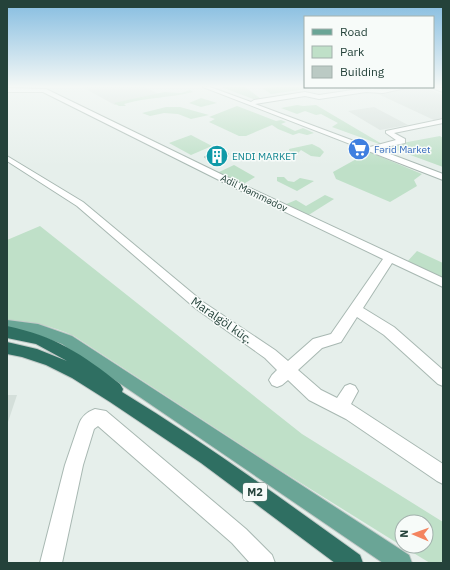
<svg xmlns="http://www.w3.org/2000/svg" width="450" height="570" font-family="'IBM Plex Sans',sans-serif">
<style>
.built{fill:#d4dfda}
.green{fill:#bfe0c8}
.building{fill:#bbcac4;stroke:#b8c9c2}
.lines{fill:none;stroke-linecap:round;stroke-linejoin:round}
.minor-casing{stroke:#a8b8b2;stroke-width:2}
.major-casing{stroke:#c2cac8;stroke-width:2}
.highway-casing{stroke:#c2cac8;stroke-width:2}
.minor{fill:#fff;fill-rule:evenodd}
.major{fill:#6aa596;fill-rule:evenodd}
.highway{fill:#2f6f62;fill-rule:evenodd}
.labels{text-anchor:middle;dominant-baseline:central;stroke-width:3;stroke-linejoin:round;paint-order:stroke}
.far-shop-label{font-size:10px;fill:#366cbe;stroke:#f7fbf9;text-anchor:start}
.far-culture-label{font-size:10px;fill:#0d838f;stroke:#f7fbf9;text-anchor:start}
.far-street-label{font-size:10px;fill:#24423a;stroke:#f7fbf9}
.shield{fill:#f7fbf9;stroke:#637a73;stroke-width:1}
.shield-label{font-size:11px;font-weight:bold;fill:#24423a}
.street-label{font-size:12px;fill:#24423a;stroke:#f7fbf9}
</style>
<rect width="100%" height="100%" fill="#e6efeb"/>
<g class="built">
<polygon points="82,87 145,87 161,95 115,105"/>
<polygon points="412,87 428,89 443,95 443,119 436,121 376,93"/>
<polygon points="374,107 408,125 380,130 348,111"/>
<polygon points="7,395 17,395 7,425"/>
</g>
<g class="green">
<polygon points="221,87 245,87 261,99 256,100"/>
<polygon points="274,87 303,87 307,89 271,94 262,88"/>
<path d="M190 90 193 92C170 98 147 97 124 104L126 106H119L114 103 164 92 181 93Z"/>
<polygon points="201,98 217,103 201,107 189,103"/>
<polygon points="297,105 303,106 316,105 382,144 379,144 332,127 338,123 321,114 316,115 305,111 297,114 281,108"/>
<polygon points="237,106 276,121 281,120 286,122 281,124 295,131 303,128 314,133 307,135 299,133 293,135 278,129 272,125 246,136 239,136 209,122 215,119 209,117"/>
<polygon points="166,107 180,107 209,115 191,119 178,114 164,113 150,116 142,113"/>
<polygon points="191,135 212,146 191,155 169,143"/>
<polygon points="440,136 443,138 443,167 386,146"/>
<polygon points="312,144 320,148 324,152 320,157 311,156 301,150 298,153 290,152 289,149"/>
<polygon points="369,152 422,174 414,180 417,186 390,202 336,179 333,172"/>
<polygon points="234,165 255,177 242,185 217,173"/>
<polygon points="277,177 284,177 288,181 294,182 300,178 314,181 297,191 277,181"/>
<polygon points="325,195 334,199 307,216 284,205 296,200 306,206"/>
<path d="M40 226 302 434 443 522V563H430L402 546H426V522H402V546L272 465 74 336C51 325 32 322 7 320V240Z"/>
<polygon points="417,251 443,263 443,280 406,263"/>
</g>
<polygon class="building" points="221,150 229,154 212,162 204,157"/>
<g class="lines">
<g class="minor-casing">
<g id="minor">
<polygon points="203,87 210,87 251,102 254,100 305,92 319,95 366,88 383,89 410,87 383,93 366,92 319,99 305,96 255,104 370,147 396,140 386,133 386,131 443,119 443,123 394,133 405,139 405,143 377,149 443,174 443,180"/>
<polygon points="431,87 443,88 443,92 432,88"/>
<polygon points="7,88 46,89 235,181 443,278 443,287 392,263 363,308 394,327 443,370 443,386 438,384 384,335 357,317 341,342 322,348 298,370 321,390 337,398 345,386 350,384 355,386 358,391 351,404 443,464 443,484 437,481 346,419 309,400 288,380 282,385 277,387 272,385 269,380 272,375 277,370 265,358 195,308 77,206 7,161 7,156 83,202 203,302 275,350 288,361 313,339 331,334 383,259 229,185 43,92 7,92"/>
<path d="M95 409 106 411 246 529 272 555 275 563H250L232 543 98 426 94 429 83 465 62 563H40L65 465 79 424C82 416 87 412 95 409Z"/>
</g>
</g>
<g class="major-casing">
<polygon id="major" points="7,320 38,324 72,336 409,555 412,563 383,563 62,344 38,335 7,330"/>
</g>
<g class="highway-casing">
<path id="highway" d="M7 326C55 336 82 354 120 384L123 389 122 392C204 442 282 499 360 555L363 563H335L201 463 110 402 72 378 46 365 22 357 7 354V342L37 349 67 361 36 344 7 338Z"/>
</g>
<use href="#minor" class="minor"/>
<use href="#major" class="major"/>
<use href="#highway" class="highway"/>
</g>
<linearGradient id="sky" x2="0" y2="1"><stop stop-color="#84bce0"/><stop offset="0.52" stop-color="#f4f8f6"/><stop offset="1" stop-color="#f4f8f6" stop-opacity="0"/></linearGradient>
<rect width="450" height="166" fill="url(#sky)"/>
<defs>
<g id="supermarket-disc" transform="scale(1.15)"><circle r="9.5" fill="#3f7fe0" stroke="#f7fbf9"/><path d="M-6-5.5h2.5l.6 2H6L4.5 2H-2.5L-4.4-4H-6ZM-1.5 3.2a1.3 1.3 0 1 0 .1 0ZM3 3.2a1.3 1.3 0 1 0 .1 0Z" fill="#fff"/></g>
<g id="building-disc" transform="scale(1.15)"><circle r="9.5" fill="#0f9aa8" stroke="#f7fbf9"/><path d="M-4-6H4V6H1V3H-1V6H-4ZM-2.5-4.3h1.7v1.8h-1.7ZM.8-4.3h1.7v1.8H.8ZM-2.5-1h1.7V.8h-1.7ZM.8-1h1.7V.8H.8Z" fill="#fff"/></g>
</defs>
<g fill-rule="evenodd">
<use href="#supermarket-disc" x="359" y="149"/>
<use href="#building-disc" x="217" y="156"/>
</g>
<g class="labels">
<g class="far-shop-label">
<text x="374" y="149">Fərid Market</text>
</g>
<g class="far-culture-label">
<text x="232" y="156">ENDI MARKET</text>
</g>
<g class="far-street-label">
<text transform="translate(254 193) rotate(26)">Adil Məmmədov</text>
</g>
<rect class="shield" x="243" y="483" width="24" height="18" rx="3"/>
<g class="shield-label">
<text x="255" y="492">M2</text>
</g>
<g class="street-label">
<text transform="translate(222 320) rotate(35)">Maralgöl küç.</text>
</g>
</g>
<rect width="450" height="570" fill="none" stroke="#24423a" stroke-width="16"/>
<rect x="304" y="16" width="130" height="72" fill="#f7fbf9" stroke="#a3b1ad"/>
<rect x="312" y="29" width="20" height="6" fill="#6aa596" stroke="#a3b1ad"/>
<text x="340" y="36" font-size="12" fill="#24423a">Road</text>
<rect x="312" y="46" width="20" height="12" fill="#bfe0c8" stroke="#a3b1ad"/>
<text x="340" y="56" font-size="12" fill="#24423a">Park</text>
<rect x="312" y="66" width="20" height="12" fill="#bbcac4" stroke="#a3b1ad"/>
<text x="340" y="76" font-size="12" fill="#24423a">Building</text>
<g transform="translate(414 534) rotate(272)"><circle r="19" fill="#f7fbf9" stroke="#a3b1ad"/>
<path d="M0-3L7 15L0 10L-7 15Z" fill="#f4845f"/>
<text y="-6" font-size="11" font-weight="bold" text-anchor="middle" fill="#24423a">N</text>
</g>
</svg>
